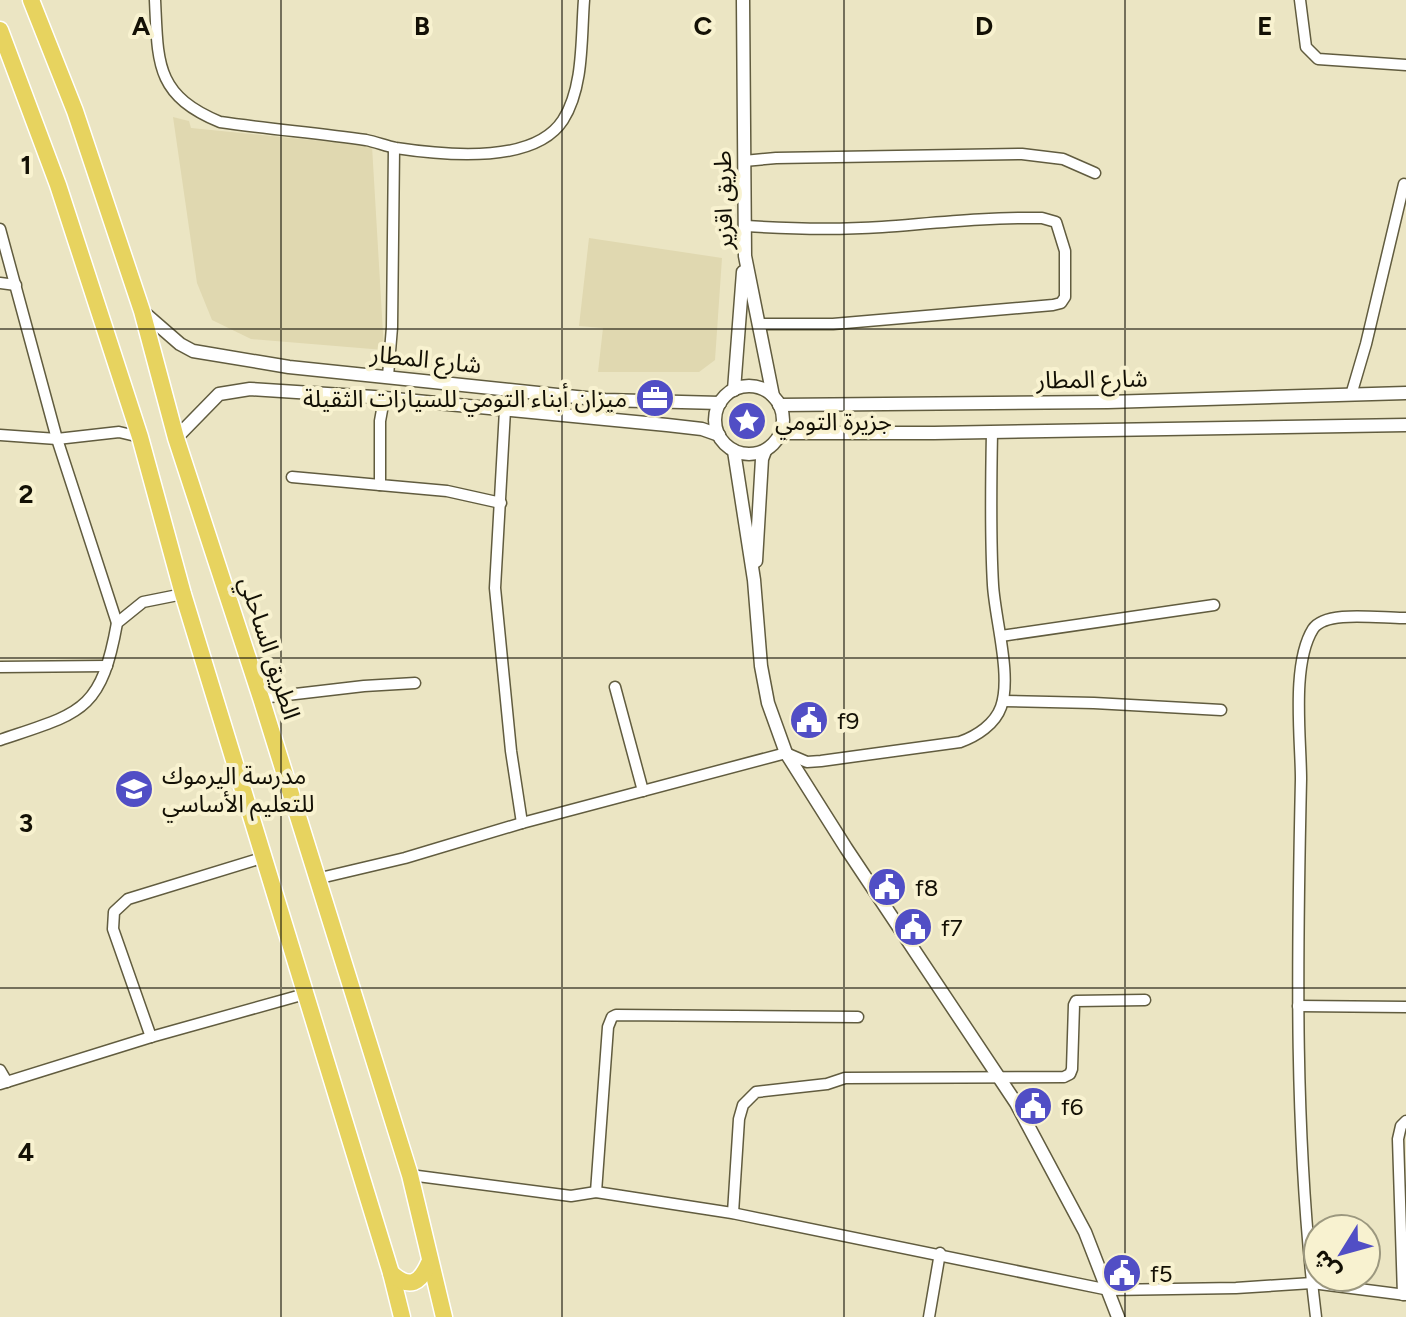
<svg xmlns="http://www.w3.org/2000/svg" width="1406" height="1317" font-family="Figtree,'Noto Sans Arabic',sans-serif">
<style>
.built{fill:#e0d8b0}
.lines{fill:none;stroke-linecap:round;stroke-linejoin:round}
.minor-casing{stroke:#615c3f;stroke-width:13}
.tertiary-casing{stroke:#615c3f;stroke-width:15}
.trunk-casing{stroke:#fff;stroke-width:19}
.minor{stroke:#fff;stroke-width:10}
.tertiary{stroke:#fff;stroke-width:12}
.trunk{stroke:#e7d35f;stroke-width:16}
.grid{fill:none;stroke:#131005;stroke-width:2;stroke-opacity:0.55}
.labels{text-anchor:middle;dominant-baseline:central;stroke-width:8;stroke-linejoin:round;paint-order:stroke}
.street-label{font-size:24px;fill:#131005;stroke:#f8f2d0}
.poi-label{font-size:24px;fill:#131005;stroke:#f8f2d0;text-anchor:start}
.grid-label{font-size:26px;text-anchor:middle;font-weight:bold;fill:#131005;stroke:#f8f2d0;stroke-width:8;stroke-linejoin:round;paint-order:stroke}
</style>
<rect width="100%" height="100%" fill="#ebe5c3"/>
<g class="built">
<polygon points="173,117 189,121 191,128 372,146 384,350 251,339 212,320 197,283"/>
<polygon points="589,238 722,258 715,360 699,372 598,372 603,328 579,326"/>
</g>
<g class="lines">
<g class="minor-casing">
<g id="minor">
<path d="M155 0C158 63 155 95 220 122 268 129 317 133 366 140 376 142 386 146 396 148 442 155 534 165 563 120 584 87 581 38 584 0"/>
<polyline points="1300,0 1306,47 1318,59 1406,65"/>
<polyline points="744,161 776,158 1022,154 1063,159 1095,173"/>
<path d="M746 226C791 229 837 230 882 227 935 223 989 217 1042 218L1056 222 1065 251V297L1061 303 1053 305 833 324H758"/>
<polyline points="0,229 57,439 117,623"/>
<polyline points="0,283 16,285"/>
<polyline points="388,376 392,327 394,148"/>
<polyline points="1351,395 1366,344 1404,184"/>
<polyline points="384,399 380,421 380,485 447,491 501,503"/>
<polyline points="505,410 495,588 511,751 522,823"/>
<polyline points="0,435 57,439 119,432 140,437"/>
<polyline points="292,477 380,485"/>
<polyline points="1001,636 1214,605"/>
<polyline points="0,667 107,666"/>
<polyline points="615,687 643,791"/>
<polyline points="261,698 364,686 415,683"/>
<polyline points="1003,701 1094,703 1221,710"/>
<path d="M0 740C80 713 101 713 117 623L143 602 183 594"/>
<path d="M316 879 405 858 522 823 786 753 807 762 821 761 960 742C977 736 995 724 1001 707 1012 676 995 619 993 585 990 534 991 483 992 432"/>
<polyline points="1298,1006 1406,1007"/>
<polyline points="151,1037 113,929 114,912 128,899 265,857"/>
<polyline points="0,1070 7,1082"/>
<polyline points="0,1084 151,1037 305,994"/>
<polyline points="410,1175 571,1196 596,1192 732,1213 1109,1290 1236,1288 1312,1283 1406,1295"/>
<polyline points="596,1192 608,1027 612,1017 616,1015 858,1017"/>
<polyline points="733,1213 739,1119 743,1105 756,1092 827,1084 845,1078 1064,1077 1070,1074 1072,1069 1074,1005 1076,1001 1145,1000"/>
<polyline points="1403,1295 1398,1139 1401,1126 1406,1121"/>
<polyline points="929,1317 940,1253"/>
<path d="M1316 1317C1294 1139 1297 958 1301 779 1301 739 1291 664 1313 629 1326 609 1384 619 1406 618"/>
</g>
</g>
<g class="tertiary-casing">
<g id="tertiary">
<polyline points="743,0 745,256 773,396"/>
<polyline points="142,311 180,344 193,351 289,367 605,400 720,403"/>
<circle cx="749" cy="420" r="34"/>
<polyline points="734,390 743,272"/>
<polyline points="779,405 1108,402 1406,393"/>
<polyline points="781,433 934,433 1406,425"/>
<polyline points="176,438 219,394 250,389 374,397 667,425 702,429 719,435"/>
<polyline points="734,451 754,580 761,666 768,703 786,753 846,848 1016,1103 1085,1232 1118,1317"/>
<polyline points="756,561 762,459 765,451"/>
</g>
</g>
<g class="trunk-casing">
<g id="trunk">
<polyline points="31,0 75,111 142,311 176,438 261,698 410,1175 444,1317"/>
<polyline points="0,30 58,185 140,437 183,594 391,1273 402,1317"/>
<path d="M391 1273C410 1290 420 1283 429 1263"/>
</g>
</g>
<use href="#minor" class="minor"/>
<use href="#tertiary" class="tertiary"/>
<use href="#trunk" class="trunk"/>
</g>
<path class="grid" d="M281 0V1317M562 0V1317M844 0V1317M1125 0V1317M0 329H1406M0 658H1406M0 988H1406"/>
<defs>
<g id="office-disc" transform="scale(2)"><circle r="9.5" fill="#514ec5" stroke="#f8f2d0"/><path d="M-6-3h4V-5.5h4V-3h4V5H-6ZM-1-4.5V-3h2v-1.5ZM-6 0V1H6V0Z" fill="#fff"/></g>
<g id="sight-disc" transform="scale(2)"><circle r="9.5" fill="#514ec5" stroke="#f8f2d0"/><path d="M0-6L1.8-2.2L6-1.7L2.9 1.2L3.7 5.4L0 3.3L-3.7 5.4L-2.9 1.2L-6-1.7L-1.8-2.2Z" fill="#fff"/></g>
<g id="civic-disc" transform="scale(2)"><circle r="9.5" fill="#514ec5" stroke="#f8f2d0"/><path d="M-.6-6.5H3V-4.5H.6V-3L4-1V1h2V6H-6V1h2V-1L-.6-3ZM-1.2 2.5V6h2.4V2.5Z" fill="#fff"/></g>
<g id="school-disc" transform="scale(2)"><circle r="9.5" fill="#514ec5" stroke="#f8f2d0"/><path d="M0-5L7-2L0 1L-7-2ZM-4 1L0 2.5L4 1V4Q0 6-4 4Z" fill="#fff"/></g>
</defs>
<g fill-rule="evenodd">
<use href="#office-disc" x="655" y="398"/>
<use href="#sight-disc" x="747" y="421"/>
<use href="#civic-disc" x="809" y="720"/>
<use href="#school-disc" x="134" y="789"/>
<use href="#civic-disc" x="887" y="887"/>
<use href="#civic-disc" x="913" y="927"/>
<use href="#civic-disc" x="1033" y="1106"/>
<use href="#civic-disc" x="1122" y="1273"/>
</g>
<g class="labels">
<g class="street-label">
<text transform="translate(723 200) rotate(-91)">طريق اقزير</text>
<text transform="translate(426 359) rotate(6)">شارع المطار</text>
<text transform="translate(1092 379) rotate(-1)">شارع المطار</text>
<text transform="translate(270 648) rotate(72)">الطريق الساحلي</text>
</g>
<g class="poi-label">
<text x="627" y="398" text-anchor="end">ميزان أبناء التومي للسيارات الثقيلة</text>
<text x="775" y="421">جزيرة التومي</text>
<text x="837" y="720">f9</text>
<text x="162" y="775">مدرسة اليرموك<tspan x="162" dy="28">للتعليم الأساسي</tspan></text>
<text x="915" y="887">f8</text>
<text x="941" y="927">f7</text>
<text x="1061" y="1106">f6</text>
<text x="1150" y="1273">f5</text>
</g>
</g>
<g class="grid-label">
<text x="141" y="35">A</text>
<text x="422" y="35">B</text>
<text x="703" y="35">C</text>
<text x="984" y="35">D</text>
<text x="1265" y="35">E</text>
<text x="26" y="174">1</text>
<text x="26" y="503">2</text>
<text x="26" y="832">3</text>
<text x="26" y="1161">4</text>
</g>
<g transform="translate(1342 1253) rotate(233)"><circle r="38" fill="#f8f2d0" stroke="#9c987f" stroke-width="2"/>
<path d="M0-6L14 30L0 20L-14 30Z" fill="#514ec5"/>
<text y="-12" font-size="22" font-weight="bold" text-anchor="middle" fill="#131005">ش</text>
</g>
</svg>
